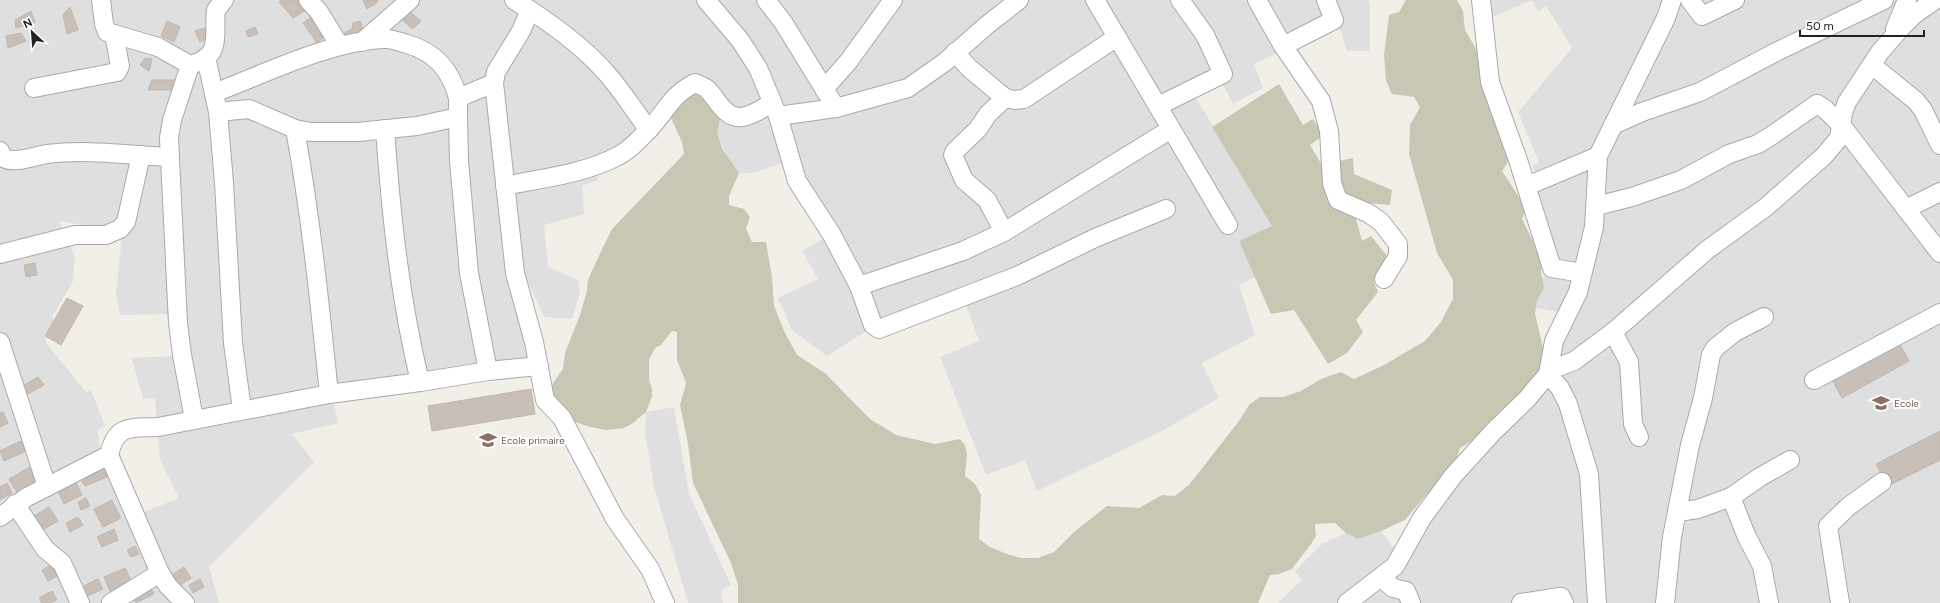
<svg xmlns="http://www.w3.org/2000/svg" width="1940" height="603" font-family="Figtree,sans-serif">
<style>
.residential{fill:#e0dfdf;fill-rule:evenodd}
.construction{fill:#c7c7b4}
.building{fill:#c7bfb8;stroke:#c4b6ab}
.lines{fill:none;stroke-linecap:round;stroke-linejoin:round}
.minor-casing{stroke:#a9a9a9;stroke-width:20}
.minor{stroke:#fff;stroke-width:18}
.labels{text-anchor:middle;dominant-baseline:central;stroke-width:4;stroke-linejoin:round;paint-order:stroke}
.education-label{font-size:10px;fill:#785e54;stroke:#fff;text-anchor:start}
</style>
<rect width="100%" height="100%" fill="#f2efe9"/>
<g class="residential">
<path d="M0 0H1368L1370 4V51H1347L1338 23 1254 64 1263 88 1233 104 1219 78 1192 91 1273 227 1239 241 1256 277 1239 285 1255 335 1202 363 1219 398 1162 431 1037 491 1025 460 986 475 940 357 979 341 963 297 873 327 827 356 792 330 778 298 818 279 802 251 823 239 799 201 787 161 754 173H739L730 162 716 133 723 108 706 88 596 169 598 180 582 186 584 214 544 225 548 267 578 280 580 292 572 319 544 317 529 284 508 285 533 370 333 399 338 423 292 434 314 462 209 567 219 603H0ZM59 221 83 225 123 226 116 293 120 315 173 314V356L132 358 143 399 155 398 160 460 179 498 132 517 102 458 97 430 105 426 91 390 86 392 46 343 45 336 54 321 52 317 73 281 75 257Z"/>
<polygon points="1484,0 1940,0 1940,603 1278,603 1302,580 1295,571 1322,544 1346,533 1358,539 1381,531 1400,557 1494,433 1567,313 1536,308 1537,301 1544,288 1542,278 1549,273 1533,208 1539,182 1532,166 1539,162 1518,112 1572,48 1546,6 1538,11 1532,0 1490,18"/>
<polygon points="674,407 689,494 731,585 721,590 723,603 688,603 654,486 645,431 646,412"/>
</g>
<g class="construction">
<polygon points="1406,0 1457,0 1463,11 1465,30 1479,54 1479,70 1483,89 1495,124 1509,151 1508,162 1502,171 1526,208 1522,219 1543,262 1541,271 1544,288 1537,301 1535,313 1543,348 1543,371 1470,442 1460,448 1455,463 1440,488 1427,494 1405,520 1381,531 1358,539 1346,533 1335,523 1315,524 1316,536 1311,544 1292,569 1279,574 1270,575 1258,603 738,603 738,585 731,563 693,483 688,444 680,405 686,383 677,360 677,332 672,331 661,345 655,348 649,360 649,380 652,389 652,396 646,412 633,423 624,428 606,430 590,427 575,422 562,413 555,404 550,387 563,369 565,353 580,315 587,291 588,280 596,262 612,229 684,154 682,142 670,116 688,94 698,92 710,102 720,120 717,133 723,150 739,173 729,196 729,205 744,209 750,217 746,229 752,242 766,242 772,277 774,306 785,333 797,355 825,373 870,419 896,435 935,444 960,439 965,445 967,455 965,476 975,484 981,495 979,539 990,547 1007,554 1021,558 1038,558 1054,552 1074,532 1107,506 1139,508 1162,495 1175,496 1189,485 1239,421 1249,405 1260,397 1283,397 1301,391 1321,379 1341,372 1354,379 1382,366 1425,341 1441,322 1453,299 1453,280 1437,253 1409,154 1410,125 1420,107 1414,97 1392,94 1386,81 1384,55 1389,15 1399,12"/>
<polygon points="1279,84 1303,125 1313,119 1324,135 1310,145 1322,165 1353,158 1354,174 1392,190 1390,205 1366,203 1354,211 1362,241 1371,236 1392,262 1374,282 1378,292 1356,320 1363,332 1347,353 1328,364 1294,310 1271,314 1239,241 1272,226 1212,127"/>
</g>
<g class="building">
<polygon points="282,0 297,0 306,10 293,18 279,2"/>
<polygon points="363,0 377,0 378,2 367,9"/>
<polygon points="70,7 78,30 67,34 63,15"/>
<polygon points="31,11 35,22 16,28 15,20"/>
<polygon points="409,11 421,21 413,29 401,19"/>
<polygon points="313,16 326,35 317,43 303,23"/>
<polygon points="167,21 180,27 174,42 161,36"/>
<polygon points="360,21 364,32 348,39 344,33 352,29 353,23"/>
<polygon points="255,27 258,34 248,37 246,31"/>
<polygon points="205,28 210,37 200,42 195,31"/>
<polygon points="21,33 26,41 8,48 6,36"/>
<polygon points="145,58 152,59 149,71 140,65"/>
<polygon points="152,80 176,80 174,90 148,90"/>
<polygon points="35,263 37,275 26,277 24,265"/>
<polygon points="67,298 83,306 61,345 45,336"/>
<polygon points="1898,341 1909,361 1842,398 1831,378"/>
<polygon points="38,377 44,385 26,395 21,387"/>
<polygon points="531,389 535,414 432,431 428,406"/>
<polygon points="3,412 8,423 0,427 0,413"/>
<polygon points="1940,431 1940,460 1888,486 1876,464"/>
<polygon points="21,441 26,451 4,461 0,451"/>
<polygon points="103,466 107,477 85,486 80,476"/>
<polygon points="30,467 40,483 19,496 9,479"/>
<polygon points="75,480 82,495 64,504 57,489"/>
<polygon points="7,483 12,493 0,500 0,487"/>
<polygon points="86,498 90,506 81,510 78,502"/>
<polygon points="112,500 121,518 103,527 94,509"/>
<polygon points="49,507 58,521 37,533 29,519"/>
<polygon points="78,517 83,525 70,532 66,523"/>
<polygon points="114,529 118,540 102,547 97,537"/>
<polygon points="135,546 139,554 131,557 127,550"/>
<polygon points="55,563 61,574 48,581 42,570"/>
<polygon points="184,567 191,578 178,586 172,575"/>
<polygon points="125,568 131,581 110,591 104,577"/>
<polygon points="98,579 103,589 83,598 79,588"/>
<polygon points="200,579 204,587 193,593 189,585"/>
<polygon points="149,585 154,594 136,603 131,594"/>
<polygon points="52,591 57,600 50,603 42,603 39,598"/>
</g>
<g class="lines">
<g class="minor-casing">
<g id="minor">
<polyline points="101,0 104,24 107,32 158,47 190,65 172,120 169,138 178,323 182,355 194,419"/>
<polyline points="308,0 319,12 340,46"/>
<polyline points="514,0 530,10 521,31 496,72 494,83 515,273 534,342 545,400 562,418 615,519 650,569 665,603"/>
<polyline points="706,0 740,40 758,68 778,116 797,181 832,235 859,286 963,251 1004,232 1171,129"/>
<polyline points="766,0 783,22 836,108"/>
<polyline points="1095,0 1228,225"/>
<polyline points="1257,0 1283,46 1321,101 1329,131 1332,183 1338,200 1368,213 1381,222 1398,244 1398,256 1384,279"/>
<polyline points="1481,0 1490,82 1518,160 1552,268 1582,273"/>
<polyline points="1690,0 1702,16 1735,0"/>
<path d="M530 10C559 29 586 49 608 75 623 92 635 112 649 130"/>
<polyline points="1895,29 1907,0"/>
<polyline points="362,42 410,0"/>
<polyline points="1283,46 1334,20 1326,0"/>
<polyline points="955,52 969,68 1005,98 1015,100 1024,99 1117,37"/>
<polyline points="206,57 218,112 224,183 233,343 242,410"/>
<path d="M196 63C223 54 213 30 216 10L224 0"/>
<polyline points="1873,66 1916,101 1923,110 1940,145"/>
<polyline points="34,88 117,72 120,66 114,34"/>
<polyline points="824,89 848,62 893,0"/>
<path d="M214 93C264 74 333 40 386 39 393 39 400 42 407 44 435 52 451 70 458 98"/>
<polyline points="1158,106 1223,74 1205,35 1180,0"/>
<polyline points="218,112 249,109 295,129 311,132 358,132 417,126 458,117 458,98 494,83"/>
<polyline points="778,116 836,108 908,88 945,62 987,25 1019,0"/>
<polyline points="458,117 459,161 469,273 488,371"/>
<polyline points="1613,125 1642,112 1700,92 1778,51 1884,0"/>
<path d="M295 129C311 217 320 306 329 394"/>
<path d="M385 129C391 215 400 299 420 382"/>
<path d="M0 151 2 157C13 165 34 156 47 154 86 149 130 155 169 157"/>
<path d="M505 186C542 178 584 174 618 156 628 151 640 139 648 130 667 112 668 97 695 83 699 85 704 86 707 89 716 97 725 119 741 117 752 116 763 108 772 103"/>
<polyline points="1527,186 1598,156"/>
<polyline points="1596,206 1632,197 1681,180 1729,154 1758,144 1771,136 1817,104 1825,109 1842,126 1940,253"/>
<polyline points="1906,209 1940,192"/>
<polyline points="1004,232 987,200 964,180 953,155 955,151 978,129 988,114 1005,98"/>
<polyline points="0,254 75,235 106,235 120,229 126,222 141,155"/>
<polyline points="859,286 873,325 879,329 1017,276 1095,238 1166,209"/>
<polyline points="1613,332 1629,362 1633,424 1639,437"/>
<polyline points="0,342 47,487"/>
<polyline points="1550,370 1574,361 1613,332 1707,250 1766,207 1824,156 1839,138 1843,113 1847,102 1880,52 1900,29 1915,14 1935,0"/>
<polyline points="1548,374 1560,388 1568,404 1589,474 1597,603"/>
<polyline points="1814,380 1940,313"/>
<polyline points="109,455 160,573 111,603"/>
<polyline points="1731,497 1760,477 1790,460"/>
<polyline points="15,504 45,549 62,563 80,603"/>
<polyline points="1678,512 1698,509 1731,497 1746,535 1762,566 1769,603"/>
<path d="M0 517 27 497 109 455C116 424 130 428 158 427L329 394 420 382 488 371 539 366"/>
<polyline points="160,573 168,586 185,603"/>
<polyline points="1381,577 1393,588 1406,591 1411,603"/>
<polyline points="1347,603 1395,566 1422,518 1453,476 1493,432 1527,399 1548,374 1554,341 1578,292 1594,227 1598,156 1666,18 1672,0"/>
<polyline points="1521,603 1559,597 1561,597 1564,603"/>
<polyline points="1665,603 1672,537 1690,445 1703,398 1711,355 1715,348 1735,332 1764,317"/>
<polyline points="1840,603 1828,526 1849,506 1882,482"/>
</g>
</g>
<use href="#minor" class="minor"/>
</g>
<defs>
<g id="school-bare" transform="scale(1.38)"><path d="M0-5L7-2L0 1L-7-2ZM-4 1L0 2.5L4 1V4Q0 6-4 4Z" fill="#8d6e63" stroke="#fff" stroke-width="2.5" paint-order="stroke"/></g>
</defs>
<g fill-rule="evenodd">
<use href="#school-bare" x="1881" y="403"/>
<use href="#school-bare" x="488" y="440"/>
</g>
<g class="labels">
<g class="education-label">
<text x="1894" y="403">Ecole</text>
<text x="501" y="440">Ecole primaire</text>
</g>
</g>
<g transform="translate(32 32) rotate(334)" stroke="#ffffff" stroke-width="3" paint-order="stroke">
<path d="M0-3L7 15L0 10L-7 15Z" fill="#222222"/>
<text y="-6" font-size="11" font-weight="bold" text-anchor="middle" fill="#222222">N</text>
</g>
<path d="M1800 30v6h124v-6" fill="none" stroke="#222222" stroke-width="2"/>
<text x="1806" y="30" font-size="12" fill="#222222" stroke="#ffffff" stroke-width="3" paint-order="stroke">50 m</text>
</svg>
